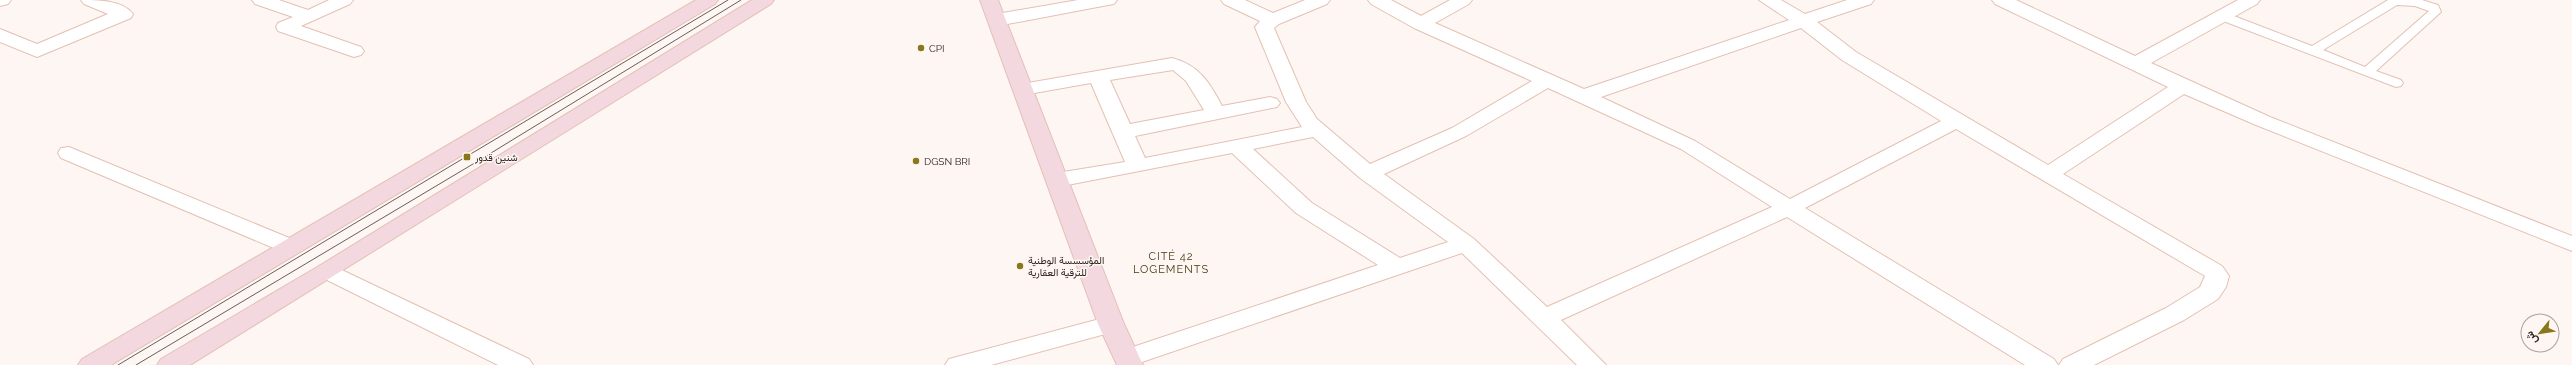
<svg xmlns="http://www.w3.org/2000/svg" width="2572" height="365" font-family="Raleway,Vazirmatn,sans-serif">
<style>
.lines{fill:none;stroke-linecap:round;stroke-linejoin:round}
.lane-casing{stroke:#e4c0b3;stroke-width:2}
.street-casing{stroke:#e4c0b3;stroke-width:2}
.secondary-casing{stroke:#e4c0b3;stroke-width:2}
.lane{fill:#fff;fill-rule:evenodd}
.street{fill:#fff;fill-rule:evenodd}
.secondary{fill:#f4d8df;fill-rule:evenodd}
.tram{stroke:#6a5e59;stroke-width:1}
.poi-dot{fill:#88771b;stroke:#fdf6f3;stroke-width:1.5}
.labels{text-anchor:middle;dominant-baseline:central;stroke-width:3;stroke-linejoin:round;paint-order:stroke}
.poi-label{font-size:10px;fill:#32241f;stroke:#fdf6f3;text-anchor:start}
.neighbourhood-label{font-size:11px;letter-spacing:1px;fill:#433b11;stroke:#fdf6f3}
</style>
<rect width="100%" height="100%" fill="#fdf6f3"/>
<g class="lines">
<g class="lane-casing">
<path id="lane" d="M2388 0H2422L2438 5 2441 12 2376 71 2401 80 2403 83 2401 86 2396 87 2218 19 2216 16 2218 13H2226L2312 46ZM2397 5 2415 6 2429 11 2365 67 2323 50Z"/>
</g>
<g class="street-casing">
<g id="street">
<polygon points="0,0 11,0 8,4 0,6"/>
<path d="M81 0C97 0 123 0 133 14L131 18 37 57 0 42V29L37 44 108 14 84 4Z"/>
<polygon points="252,0 279,0 308,10 329,0 353,0 350,4 301,26 361,47 364,51 361,55 354,57 278,31 276,27 278,23 293,17 255,4"/>
<polygon points="1078,0 1117,0 1114,4 1108,5 997,26 990,24 988,20 990,16 997,14"/>
<path d="M1221 0H1245L1273 13 1305 0H1330L1327 4 1279 24 1274 28 1306 102 1317 119 1370 164 1452 128 1532 81 1414 28 1371 4 1368 0H1391L1421 16 1450 0H1472L1469 4 1435 23 1584 89 1789 20 1759 0H1781L1805 14 1847 0H1874L1871 4 1817 22 1856 52 2048 165 2168 87 1995 4 1992 0H2016L2135 56 2238 0H2260L2257 4 2151 63 2270 117 2572 236V251L2256 125 2184 94 2063 174 2222 266 2229 276 2226 287 2218 299 2184 320 2094 365H2059L2063 359 2166 308 2200 287 2205 276 1956 129 1805 208 2054 359 2058 365H2025L1787 217 1561 320 1606 365H1577L1462 253 1136 364 1120 365 1114 358 1118 352 1378 265 1296 213 1232 153 1057 187 1049 185 1046 180 1049 175 1057 173 1125 162 1091 83 1023 95 1016 93 1013 89 1016 85 1172 58C1199 65 1210 83 1222 106L1270 97 1277 99 1280 103 1277 107 1135 136 1145 158 1302 127 1286 102 1255 27 1260 21 1224 4ZM1801 28 1842 60 1941 121 1790 199 1695 141 1601 97ZM1173 70 1186 81 1204 110 1130 124 1110 80ZM1548 88 1681 149 1772 207 1547 307 1474 239 1384 174 1466 136ZM1313 137 1360 178 1448 242 1400 258 1312 203 1253 149Z"/>
<polygon points="69,147 299,242 303,247 299,252 291,254 283,252 61,158 58,153 61,148"/>
<polygon points="327,263 529,359 533,365 498,365 319,276 315,271 319,266"/>
<polygon points="1111,316 1120,318 1124,324 1120,330 991,365 945,365 949,359"/>
</g>
</g>
<g class="secondary-casing">
<g id="secondary">
<polygon points="696,0 718,0 715,4 111,365 78,365 82,359"/>
<polygon points="752,0 774,0 771,4 190,365 157,365 161,359 319,266"/>
<polygon points="980,0 998,0 1124,324 1143,365 1117,365 1098,324"/>
</g>
</g>
<use href="#lane" class="lane"/>
<use href="#street" class="street"/>
<use href="#secondary" class="secondary"/>
<g class="tram">
<polyline points="118,365 728,0"/>
<polyline points="136,365 478,161 741,0"/>
</g>
</g>
<g class="poi-dot">
<circle cx="921" cy="48" r="4"/>
<rect x="463" y="153" width="8" height="8" rx="2"/>
<circle cx="916" cy="161" r="4"/>
<circle cx="1020" cy="266" r="4"/>
</g>
<g class="labels">
<g class="poi-label">
<text x="929" y="48">CPI</text>
<text x="475" y="157">شنين قدور</text>
<text x="924" y="161">DGSN BRI</text>
<text x="1028" y="260">المؤسسسة الوطنية<tspan x="1028" dy="12">للترقية العقارية</tspan></text>
</g>
<g class="neighbourhood-label">
<text x="1171" y="256">CITÉ 42<tspan x="1171" dy="13">LOGEMENTS</tspan></text>
</g>
</g>
<g transform="translate(2540 333) rotate(240)"><circle r="19" fill="#fdf6f3" stroke="#aca29e"/>
<path d="M0-3L7 15L0 10L-7 15Z" fill="#88771b"/>
<text y="-6" font-size="11" font-weight="bold" text-anchor="middle" fill="#32241f">ش</text>
</g>
</svg>
